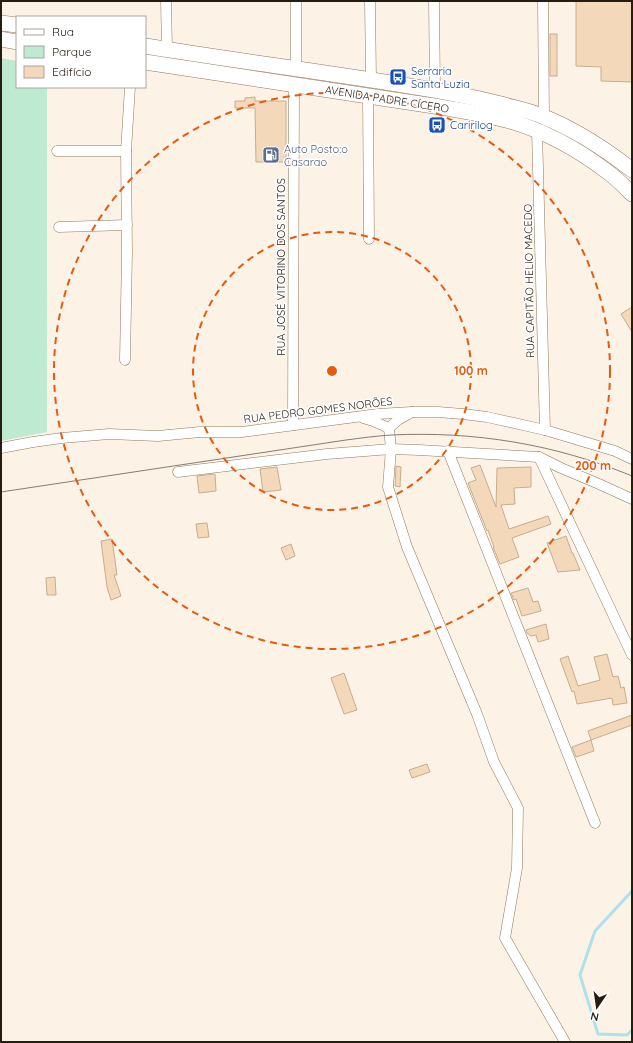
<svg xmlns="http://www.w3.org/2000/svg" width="633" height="1043" font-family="Quicksand,sans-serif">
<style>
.green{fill:#bfead2}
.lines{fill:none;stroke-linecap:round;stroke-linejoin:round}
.stream{stroke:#ace2e8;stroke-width:3}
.building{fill:#f3d9ba;stroke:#c6ad8f}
.minor-casing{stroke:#90795d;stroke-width:11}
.highway-casing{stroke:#90795d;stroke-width:16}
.minor{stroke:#fff;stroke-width:10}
.highway{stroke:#fff;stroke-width:15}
.tram{stroke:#867c71;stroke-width:1}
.ring{fill:none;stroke:#e8590c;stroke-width:2;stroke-dasharray:7 5}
.labels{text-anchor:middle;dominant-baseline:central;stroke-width:3;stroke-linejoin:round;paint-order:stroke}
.transit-label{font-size:11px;fill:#164399;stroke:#fff;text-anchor:start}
.street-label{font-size:11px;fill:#261d12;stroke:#fff}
.service-label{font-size:11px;fill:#4e5e75;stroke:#fff;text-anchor:start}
.centre{fill:#e8590c;stroke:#fff;stroke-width:2}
.ring-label{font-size:12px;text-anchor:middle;font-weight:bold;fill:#e8590c;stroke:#fff;stroke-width:3;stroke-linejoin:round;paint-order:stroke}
</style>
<rect width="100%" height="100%" fill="#fdf2e6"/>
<polygon class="green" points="1,58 17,61 17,87 47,87 47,432 1,441"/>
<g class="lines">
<polyline class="stream" points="632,891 595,931 580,975 598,1034 627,1035 632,1030"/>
</g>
<g class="building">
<polygon points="576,1 632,1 632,82 601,81 601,67 576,66"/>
<rect x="550" y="34" width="7" height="42"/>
<polygon points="255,97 255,101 286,101 286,162 256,162 255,108 235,108 235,101 245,101 245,98"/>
<polygon points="632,307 632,332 621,314"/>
<polygon points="480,465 496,507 497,468 531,467 531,487 514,488 515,504 501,505 509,529 548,516 551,524 512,538 519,557 500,564 493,547 494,547 488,530 487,531 468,483 476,480 471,468"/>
<polygon points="396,466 401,467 400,487 395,486"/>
<polygon points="277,467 281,490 263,492 260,469"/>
<polygon points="215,474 216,491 199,493 197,476"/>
<polygon points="207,523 209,537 198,538 196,524"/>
<polygon points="566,536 572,553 573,553 580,570 558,572 547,543"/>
<polygon points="112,539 117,575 114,575 121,596 111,600 107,587 101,541"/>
<polygon points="291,544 295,556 286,560 281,548"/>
<polygon points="55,577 56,595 47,595 46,578"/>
<polygon points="528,588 533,602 538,601 541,611 522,616 516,599 514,600 511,593"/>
<polygon points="546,624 549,639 538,642 536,635 531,636 527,633 526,630"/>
<polygon points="607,654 613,677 618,676 621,688 624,687 627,703 613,705 612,698 577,704 574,691 572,692 560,659 568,656 578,686 600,680 594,657"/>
<polygon points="344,673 357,710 344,714 331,678"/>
<polygon points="632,715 632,725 591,740 588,731"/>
<polygon points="591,740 594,751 576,757 572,747"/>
<polygon points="427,764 430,772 412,778 409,770"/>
</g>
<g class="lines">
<g class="minor-casing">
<g id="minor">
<polyline points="166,1 167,50"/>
<polyline points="296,1 296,69"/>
<polyline points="370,1 371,80"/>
<polyline points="434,1 435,90"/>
<polyline points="543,1 544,117"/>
<polyline points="368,96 369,239"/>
<polyline points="537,131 545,430"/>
<polyline points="57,151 126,151"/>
<polyline points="59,227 127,225"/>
<polyline points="125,360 127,252 126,151 130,87"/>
<polyline points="412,412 398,420 389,428 391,449 388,487 407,547 477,714 494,762 518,808 517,868 505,938 565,1042"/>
<polyline points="363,418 373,421 389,428"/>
<polyline points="293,425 294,84"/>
<polyline points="1,448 33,442 62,438 109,434 158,436 200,432 242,432 378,414 412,412 438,412 463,414 487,417 545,430 615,451 632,459"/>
<polyline points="448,451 595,823"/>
<polyline points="539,457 632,655"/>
<polyline points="178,472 327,454 391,449 419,450 539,457 561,468 599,484 632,499"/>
</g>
</g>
<g class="highway-casing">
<g id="highway">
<polyline points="1,23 17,25"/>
<polyline points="1,39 17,42"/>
<path d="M145 46C231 60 317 71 403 85 436 90 469 96 501 104 515 108 531 111 544 117 576 130 605 149 632 170"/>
<path d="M145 62 434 106C459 110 483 114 506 120 543 130 579 150 609 173 617 179 625 187 632 194"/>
</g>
</g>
<use href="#minor" class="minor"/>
<use href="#highway" class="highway"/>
<path class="tram" d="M1 492 346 440C361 438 376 436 391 435 474 431 555 444 632 476"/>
</g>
<g class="ring">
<circle cx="332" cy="371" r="139"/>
<circle cx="332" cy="371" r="278"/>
</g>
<defs>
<g id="bus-square" transform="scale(0.9)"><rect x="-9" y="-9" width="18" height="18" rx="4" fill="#1a4fb4" stroke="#fff"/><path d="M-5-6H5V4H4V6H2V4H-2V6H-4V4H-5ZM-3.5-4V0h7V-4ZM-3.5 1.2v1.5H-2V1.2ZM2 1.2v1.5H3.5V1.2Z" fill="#fff"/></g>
<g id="fuel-square" transform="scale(0.9)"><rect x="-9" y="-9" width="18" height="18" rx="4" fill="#5c6f8a" stroke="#fff"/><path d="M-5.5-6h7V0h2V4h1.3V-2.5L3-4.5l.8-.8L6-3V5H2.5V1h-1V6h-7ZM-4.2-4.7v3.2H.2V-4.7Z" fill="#fff"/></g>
</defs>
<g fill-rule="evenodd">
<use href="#bus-square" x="398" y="77"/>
<use href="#bus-square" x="437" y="125"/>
<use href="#fuel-square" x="271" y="155"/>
</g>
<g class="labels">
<g class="transit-label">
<text x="411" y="71">Serraria<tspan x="411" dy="13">Santa Luzia</tspan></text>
<text x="450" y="125">Caririlog</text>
</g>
<g class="street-label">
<text transform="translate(387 99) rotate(9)">AVENIDA PADRE CÍCERO</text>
<text transform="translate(281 267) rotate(-90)">RUA JOSÉ VITORINO DOS SANTOS</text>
<text transform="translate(529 281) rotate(-91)">RUA CAPITÃO HELIO MACEDO</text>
<text transform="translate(318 410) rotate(-7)">RUA PEDRO GOMES NORÕES</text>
</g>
<g class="service-label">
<text x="284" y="149">Auto Posto:o<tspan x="284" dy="13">Casarao</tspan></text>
</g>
</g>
<circle cx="332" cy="371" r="6" class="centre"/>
<g class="ring-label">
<text x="471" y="375">100 m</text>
<text x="593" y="470">200 m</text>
</g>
<rect width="633" height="1043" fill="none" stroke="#261d12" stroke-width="4"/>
<rect x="16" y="16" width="130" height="72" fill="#ffffff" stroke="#a8a5a0"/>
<rect x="24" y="29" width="20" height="6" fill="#ffffff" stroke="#a8a5a0"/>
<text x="52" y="36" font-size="12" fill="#261d12">Rua</text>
<rect x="24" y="46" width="20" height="12" fill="#bfead2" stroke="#a8a5a0"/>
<text x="52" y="56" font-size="12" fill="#261d12">Parque</text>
<rect x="24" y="66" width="20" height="12" fill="#f3d9ba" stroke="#a8a5a0"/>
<text x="52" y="76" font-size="12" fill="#261d12">Edifício</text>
<g transform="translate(597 1007) rotate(193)" stroke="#ffffff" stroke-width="3" paint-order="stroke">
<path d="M0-3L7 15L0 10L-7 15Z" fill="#261d12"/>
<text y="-6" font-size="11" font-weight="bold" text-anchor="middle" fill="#261d12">N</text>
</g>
</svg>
